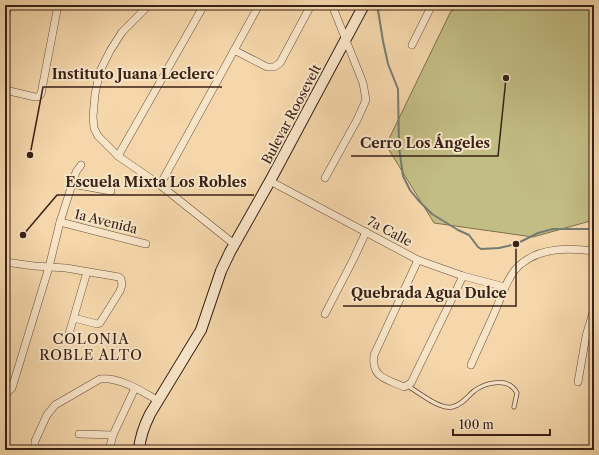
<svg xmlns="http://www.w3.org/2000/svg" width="599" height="455" font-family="'Libre Caslon Text',serif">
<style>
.green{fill:#c2bd84;stroke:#7e6f4d}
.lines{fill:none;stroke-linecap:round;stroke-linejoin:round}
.stream{stroke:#747c71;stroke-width:2}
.lane-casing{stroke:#684e3b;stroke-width:5}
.street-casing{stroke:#684e3b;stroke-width:8}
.secondary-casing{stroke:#392116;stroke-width:12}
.lane{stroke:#f8e5c8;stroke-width:3.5}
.street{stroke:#f8e5c8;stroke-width:7}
.secondary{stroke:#f8e5c8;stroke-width:10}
.labels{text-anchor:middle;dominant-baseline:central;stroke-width:4;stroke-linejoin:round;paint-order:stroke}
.street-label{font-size:13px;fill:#392116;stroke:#f8e5c8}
.neighbourhood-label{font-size:14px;letter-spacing:1px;fill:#392116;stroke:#f8e5c8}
.leader{fill:none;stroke:#392116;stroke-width:1.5}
.callout-dot{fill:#392116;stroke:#f8e5c8;stroke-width:1.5}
.callout-label{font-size:14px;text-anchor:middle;font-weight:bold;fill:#392116;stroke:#f8e5c8;stroke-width:4;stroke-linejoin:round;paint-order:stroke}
</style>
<rect width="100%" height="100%" fill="#f5d7ab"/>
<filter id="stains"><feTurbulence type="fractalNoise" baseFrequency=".005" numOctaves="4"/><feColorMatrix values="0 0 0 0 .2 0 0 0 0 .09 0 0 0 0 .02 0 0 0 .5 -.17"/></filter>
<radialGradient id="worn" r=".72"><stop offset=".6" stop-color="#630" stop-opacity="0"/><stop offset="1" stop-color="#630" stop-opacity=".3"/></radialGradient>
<polygon class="green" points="467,5 594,5 594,220 533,237 434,223 386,145 451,11"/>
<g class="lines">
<polyline class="stream" points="375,5 378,10 383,41 388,64 398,89 399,147 403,176 410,190 418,200 432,214 458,230 469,235 478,247 481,249 499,248 516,244 538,233 553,229 594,229"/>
<g class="lane-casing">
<path id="lane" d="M408 386C418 392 440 410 452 407 462 405 467 397 474 391 486 382 509 377 517 393L514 407"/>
</g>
<g class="street-casing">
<g id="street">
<polyline points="149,5 122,32 110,51 100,71 95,94 93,117 94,128 98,136 118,156 160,185 234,244"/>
<polyline points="5,21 8,5"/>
<polyline points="412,45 430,9 430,5"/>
<polyline points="234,50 267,67 274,67 280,63 311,5"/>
<polyline points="5,90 35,97 38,97 41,94 58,5"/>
<polyline points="118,156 204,5"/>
<polyline points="325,178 357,120 366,100 363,83 332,5"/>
<polyline points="270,181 418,260 463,276 505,287"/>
<polyline points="72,184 111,191"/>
<polyline points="160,185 259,5"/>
<polyline points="60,222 146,244"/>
<path d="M418 260 374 355C371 378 387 379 404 387L411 383 463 276"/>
<polyline points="5,262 34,266 66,268 119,277 121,279 122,285 120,291 100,323 97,324 74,318"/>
<polyline points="325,314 353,260 366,232"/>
<polyline points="68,337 87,272"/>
<path d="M471 365C479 346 488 328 496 309 502 295 509 273 521 264 541 247 570 248 594 251"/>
<polyline points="578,382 586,336 594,309"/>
<polyline points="5,395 12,388 49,267 60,222 76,172 81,165"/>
<polyline points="79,434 113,435"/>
<path d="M36 450 35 445V441L47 415 55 405 100 379C120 377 141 391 157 400"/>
<polyline points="109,450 113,435 135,388"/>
</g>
</g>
<g class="secondary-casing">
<path id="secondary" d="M139 450C140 436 144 426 150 414L201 330 221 271 230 252 270 181 364 5"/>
</g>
<use href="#lane" class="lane"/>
<use href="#street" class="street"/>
<use href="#secondary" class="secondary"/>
</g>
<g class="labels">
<g class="street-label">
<text transform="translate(291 114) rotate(-62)">Bulevar Roosevelt</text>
<text transform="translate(106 221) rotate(14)">1a Avenida</text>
<text transform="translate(390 231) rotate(28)">7a Calle</text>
</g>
<g class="neighbourhood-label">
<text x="91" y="339">COLONIA<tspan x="91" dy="16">ROBLE ALTO</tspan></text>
</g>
</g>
<path class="leader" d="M30 155L43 87H222M506 78L498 156H351M23 235L57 195H254M516 244L516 306H343"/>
<g class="callout-dot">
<circle cx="30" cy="155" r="4"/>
<circle cx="506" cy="78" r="4"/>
<circle cx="23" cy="235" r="4"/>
<circle cx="516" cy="244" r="4"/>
</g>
<g class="callout-label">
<text x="133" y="79">Instituto Juana Leclerc</text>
<text x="425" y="148">Cerro Los Ángeles</text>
<text x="156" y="187">Escuela Mixta Los Robles</text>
<text x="429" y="298">Quebrada Agua Dulce</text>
</g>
<rect width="599" height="455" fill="none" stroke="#f5d7ab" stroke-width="20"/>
<rect x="6" y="6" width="587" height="443" fill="none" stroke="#392116" stroke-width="2"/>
<rect x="10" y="10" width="579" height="435" fill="none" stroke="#392116"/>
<path d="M453 429v6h97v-6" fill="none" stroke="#392116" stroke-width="2"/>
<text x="459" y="429" font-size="12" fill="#392116" stroke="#f8e5c8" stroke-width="3" paint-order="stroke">100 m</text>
<rect width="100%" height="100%" filter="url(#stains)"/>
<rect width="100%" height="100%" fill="url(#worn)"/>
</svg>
